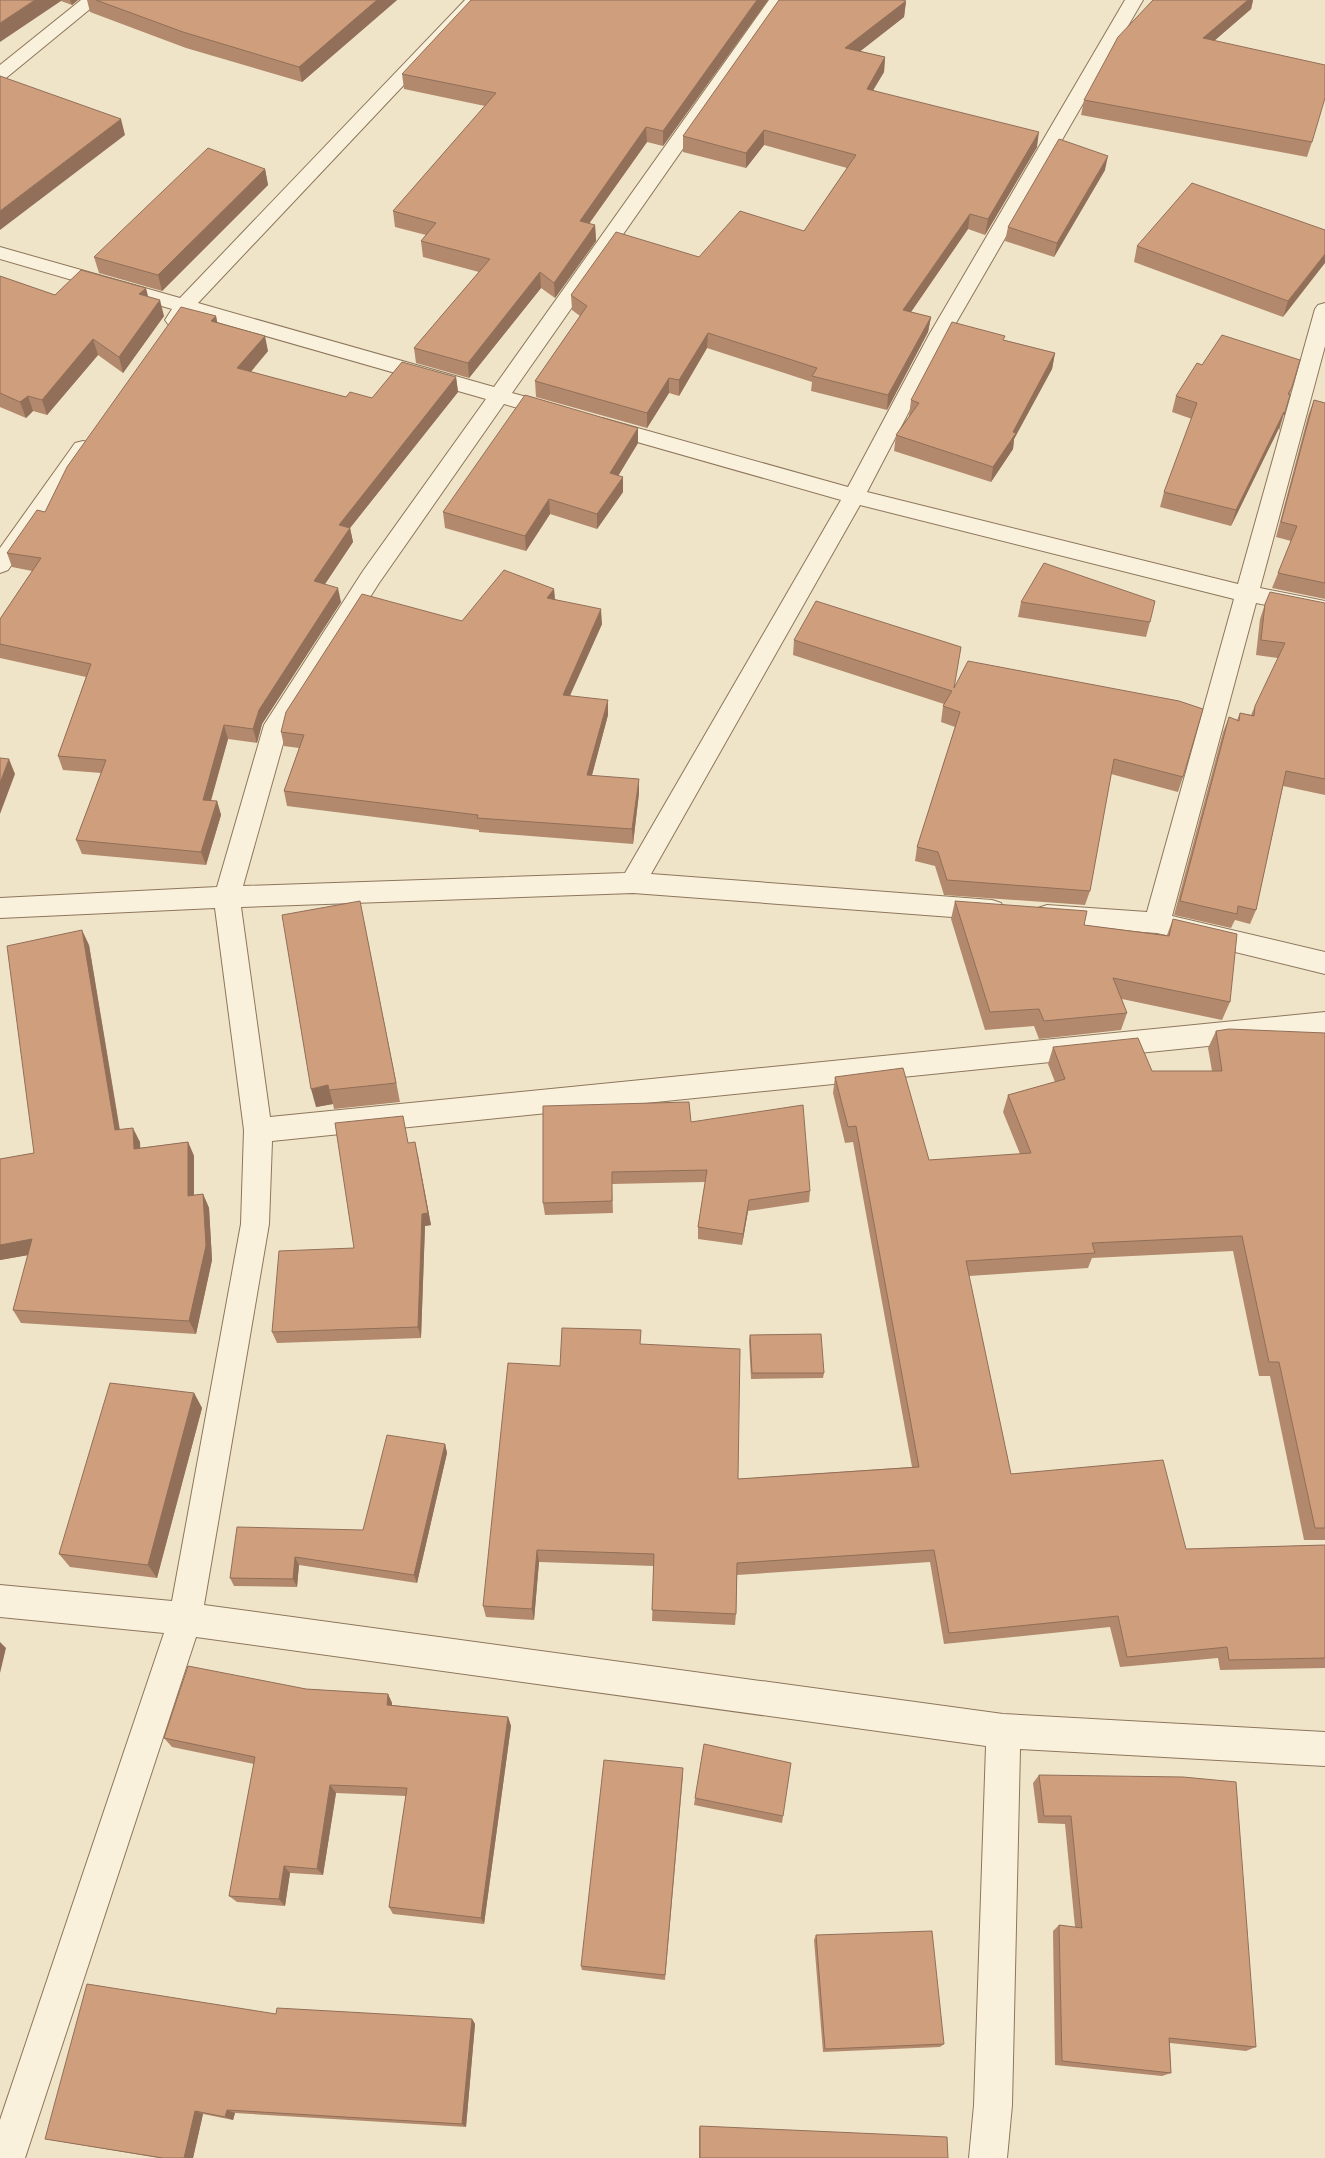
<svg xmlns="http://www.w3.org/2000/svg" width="1325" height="2158" font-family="'PT Serif',serif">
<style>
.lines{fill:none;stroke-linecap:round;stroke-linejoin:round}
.street-casing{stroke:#8d765c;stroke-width:2}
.street{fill:#faf1dc;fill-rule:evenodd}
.wall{fill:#b2896c}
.shaded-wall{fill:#916f58}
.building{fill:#cf9f7d;stroke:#916f58}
</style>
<rect width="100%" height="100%" fill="#f0e4c8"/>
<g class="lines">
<g class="street-casing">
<g id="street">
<polygon points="81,0 101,0 6,78 0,79 0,65"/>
<polygon points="465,0 484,0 198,303 494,387 769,0 787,0 512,393 563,407 567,412 563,417 556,419 504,404 379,583 288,726 243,886 625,873 841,500 595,430 591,425 595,420 602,418 848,487 929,335 1125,0 1143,0 949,335 867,492 1238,584 1315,309 1318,305 1325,303 1325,346 1260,588 1325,601 1325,617 1256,603 1172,916 1325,952 1325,974 1157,933 1047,925 1038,922 1034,915 1038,908 1047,905 1147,912 1234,599 860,505 651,874 992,900 1001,903 1005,910 1001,917 992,920 633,893 241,907 270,1117 1325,1012 1325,1034 272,1141 269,1224 204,1605 1003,1714 1325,1732 1325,1766 1020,1749 1012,2105 1007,2158 969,2158 974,2105 986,1746 196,1637 25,2158 0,2158 0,2120 164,1633 0,1617 0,1585 172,1601 241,1224 244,1130 215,908 0,918 0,898 217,887 264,725 363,571 486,399 189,314 182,324 175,326 168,324 165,320 172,309 0,259 0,247 180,298"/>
<polygon points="83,441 91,443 94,448 8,570 0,573 0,548 75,443"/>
</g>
</g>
<use href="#street" class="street"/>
</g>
<g class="wall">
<polygon points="0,0 78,0 72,5 61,1"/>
<polygon points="87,0 397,0 302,82 186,48 90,12"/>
<polygon points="768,0 663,146 647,142 589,224 595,225 596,241 555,298 541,288 469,378 416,363 414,348 479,272 423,257 421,241 426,235 395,227 393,211 485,106 404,89 402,74"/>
<polygon points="1153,0 1253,0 1251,9 1214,41 1312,142 1307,157 1081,115 1084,100"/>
<polygon points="906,1 904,17 860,51 885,57 884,72 873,90 1037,147 985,235 968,229 911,312 931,317 928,332 887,410 811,391 812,382 707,348 679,396 669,393 647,428 536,397 535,381 580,316 572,310 571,295 699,257 804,231 847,168 764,145 746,168 683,152 683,136"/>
<polygon points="265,169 268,185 162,291 99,273 94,257"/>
<polygon points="1105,170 1054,257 1005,241 1008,227"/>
<polygon points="1325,230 1283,317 1134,262 1137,246"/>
<polygon points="0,276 55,295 148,297 164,316 123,373 98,355 47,415 33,411 26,418 0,407"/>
<polygon points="216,316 217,323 268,351 251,372 346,397 372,398 456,377 458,392 350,528 353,542 325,584 341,602 262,724 257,743 228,739 211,801 217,801 221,815 206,865 82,854 76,840 101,773 63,770 58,756 86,677 0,658 0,619 32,571 12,567 7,553 45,512"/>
<polygon points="1004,340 1055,353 1052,369 1014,439 1013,449 991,482 894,451 896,435 909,416 911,400"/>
<polygon points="1292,387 1279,431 1279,428 1231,526 1160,507 1164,492 1192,419 1172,412 1176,396"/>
<polygon points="1314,400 1325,403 1325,599 1272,588 1291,541 1276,537 1308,416"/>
<polygon points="638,443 618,475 623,492 597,529 550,514 526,551 445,528 443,512"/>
<polygon points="554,589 555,599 602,624 570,695 608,715 592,775 639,793 633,844 479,832 479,830 287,806 284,791 299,748 284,746 281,732 462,621"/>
<polygon points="1021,602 1150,622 1146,637 1018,617"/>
<polygon points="1325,603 1325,795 1283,786 1256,910 1250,924 1235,920 1231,928 1174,915 1223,732 1229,717 1237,720 1240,713 1251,715 1255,706 1278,658 1256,655 1260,619 1265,604"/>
<polygon points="794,640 954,688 1183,777 1178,792 1111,774 1090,891 1085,905 944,895 935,866 915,861 917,847 955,727 941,722 943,706 944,704 793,655"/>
<polygon points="955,901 1084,925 1167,935 1173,919 1230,1002 1222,1020 1122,999 1127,1013 1121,1030 1039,1039 1034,1026 985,1030 951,919"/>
<polygon points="364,921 400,1102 334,1109 333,1104 316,1107"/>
<polygon points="89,945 120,1130 140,1142 140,1148 188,1142 194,1156 194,1195 203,1194 209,1208 212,1260 196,1334 21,1323 13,1310 28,1255 0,1260 0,1159 34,1153"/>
<polygon points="1216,1031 1325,1033 1325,1540 1304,1540 1270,1376 1259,1376 1233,1251 1092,1258 1088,1268 969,1276 1011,1474 1186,1549 1325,1545 1325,1668 1220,1670 1218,1658 1120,1667 1110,1627 944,1644 930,1562 737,1575 736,1614 735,1625 652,1621 654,1566 539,1562 534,1620 486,1617 483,1606 560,1366 641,1344 738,1479 912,1467 853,1142 845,1143 833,1093 835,1077 929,1160 1020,1154 1003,1112 1008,1095 1055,1082 1048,1064 1053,1047 1152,1071 1212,1071 1208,1048"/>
<polygon points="691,1122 810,1191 809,1202 748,1211 742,1245 698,1239 698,1227 705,1182 612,1184 613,1213 545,1215 543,1203"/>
<polygon points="408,1143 418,1155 431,1225 425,1226 421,1338 277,1343 272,1332 354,1248"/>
<polygon points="750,1335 824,1373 823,1378 751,1379 749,1341"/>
<polygon points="194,1393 202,1408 157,1578 70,1567 59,1554"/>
<polygon points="445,1444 447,1453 417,1583 299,1565 297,1587 234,1586 230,1578 363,1530"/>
<polygon points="306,1689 388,1694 392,1703 392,1705 508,1717 511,1726 484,1924 393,1914 389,1907 406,1796 336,1793 323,1875 290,1873 285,1906 237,1902 229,1896 254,1764 172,1747 164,1738"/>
<polygon points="683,1775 665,1980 582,1970 581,1966"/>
<polygon points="1039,1775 1256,2047 1246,2051 1170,2043 1171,2073 1162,2076 1055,2065 1053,1931 1059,1925 1075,1927 1065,1824 1038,1823 1033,1783"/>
<polygon points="695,1798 783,1816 782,1823 694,1805"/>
<polygon points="816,1935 944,2044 940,2047 823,2052 814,1940"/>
<polygon points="276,2014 472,2019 475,2024 466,2127 235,2113 233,2120 203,2114 193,2158 159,2158 45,2139"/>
<polygon points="700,2126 948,2158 699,2158 699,2129"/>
</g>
<g class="shaded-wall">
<polygon points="35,0 61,0 61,1 0,42 0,23"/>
<polygon points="70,0 78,0 72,5"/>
<polygon points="377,0 397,0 302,82 299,67"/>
<polygon points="757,0 768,0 663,146 663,131"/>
<polygon points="1248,0 1253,0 1251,9 1200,53 1203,38"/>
<polygon points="906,1 904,17 844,64 845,48"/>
<polygon points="885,57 884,72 865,104 867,89"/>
<polygon points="121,119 125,135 0,230 0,211"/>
<polygon points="646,127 647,142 580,236 580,221"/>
<polygon points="764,130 764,145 746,168 746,153"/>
<polygon points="1039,132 1037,147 985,235 988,219"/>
<polygon points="1108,156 1105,170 1054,257 1057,243"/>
<polygon points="265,169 268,185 162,291 158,275"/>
<polygon points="970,214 968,229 902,325 903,310"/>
<polygon points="595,225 596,241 555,298 554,283"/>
<polygon points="1325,254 1325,263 1283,317 1288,301"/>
<polygon points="540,272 541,288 469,378 468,363"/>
<polygon points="146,288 150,304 139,294"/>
<polygon points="160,300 164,316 123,373 119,357"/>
<polygon points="216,316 219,331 211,321"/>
<polygon points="931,317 928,332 887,410 888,395"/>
<polygon points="708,333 707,348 679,396 679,380"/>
<polygon points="265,336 268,351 241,383 237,368"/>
<polygon points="93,339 98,355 47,415 42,400"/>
<polygon points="1055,353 1052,369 1014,439 1013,449 991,482 993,467"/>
<polygon points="456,377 458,392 350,528 353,542 317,596 314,581 339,525"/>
<polygon points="669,378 669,393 647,428 647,413"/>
<polygon points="28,396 33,411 26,418 20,402"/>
<polygon points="1284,412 1279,428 1231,526 1236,510"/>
<polygon points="638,428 638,443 611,488 610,473"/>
<polygon points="623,477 623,492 597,529 597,514"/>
<polygon points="549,499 550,514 526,551 525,536"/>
<polygon points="338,588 341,602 262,724 257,743 253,729 259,710"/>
<polygon points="554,589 555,604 547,598"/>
<polygon points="601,609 602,624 564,709 563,695"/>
<polygon points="608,700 608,715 588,790 587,775"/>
<polygon points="224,725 228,739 207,814 203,800"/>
<polygon points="9,759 15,774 0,814 0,783"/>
<polygon points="639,779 639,793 633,844 632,829"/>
<polygon points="217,801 221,815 206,865 201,852"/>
<polygon points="360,901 364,921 400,1102 396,1083"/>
<polygon points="82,930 89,945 122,1145 115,1130"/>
<polygon points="328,1085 333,1104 316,1107 311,1089"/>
<polygon points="133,1128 140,1142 141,1163 134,1149"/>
<polygon points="188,1142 194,1156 194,1210 188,1196"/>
<polygon points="415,1142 431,1225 425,1226 421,1338 418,1327 422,1214"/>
<polygon points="203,1194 209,1208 212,1260 196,1334 189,1321"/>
<polygon points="749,1200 748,1211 742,1245 743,1234"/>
<polygon points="32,1239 40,1253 0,1260 0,1245"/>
<polygon points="194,1393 202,1408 157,1578 148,1565"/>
<polygon points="445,1444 447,1453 417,1583 414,1575"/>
<polygon points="537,1550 539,1562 534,1620 532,1609"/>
<polygon points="295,1557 299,1565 297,1587 293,1579"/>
<polygon points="0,1642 6,1648 0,1673"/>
<polygon points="388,1694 392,1703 391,1714 387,1705"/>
<polygon points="508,1717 511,1726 484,1924 481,1918"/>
<polygon points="330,1785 336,1793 323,1875 317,1869"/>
<polygon points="284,1866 290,1873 285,1906 279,1899"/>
<polygon points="472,2019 475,2024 466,2127 462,2124"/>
<polygon points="227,2110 235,2113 233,2120 225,2117"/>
<polygon points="195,2111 203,2114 193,2158 184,2158"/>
</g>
<g class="building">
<polygon points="0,0 35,0 0,23"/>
<polygon points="96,0 377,0 299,67 183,32"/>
<polygon points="471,0 757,0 663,131 646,127 580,221 595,225 554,283 540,272 468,363 414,348 490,259 421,241 436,223 393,211 496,93 402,74"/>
<polygon points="779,0 902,0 906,1 845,48 885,57 867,89 1039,132 988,219 970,214 903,310 931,317 888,395 812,376 817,368 708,333 679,380 669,378 647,413 535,381 587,306 571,295 616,232 699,257 740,211 804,231 856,155 764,130 746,153 683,136"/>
<polygon points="1153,0 1248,0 1203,38 1325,65 1325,98 1312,142 1084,100 1118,37"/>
<polygon points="0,76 121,119 0,211"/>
<polygon points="1059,139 1108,156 1057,243 1008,227"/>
<polygon points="208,148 265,169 158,275 94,257"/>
<polygon points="1192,183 1325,230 1325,254 1288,301 1137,246"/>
<polygon points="81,270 146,288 139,294 160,300 119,357 93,339 42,400 28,396 20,402 0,393 0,276 55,295"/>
<polygon points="181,307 216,316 211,321 265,336 237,368 346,397 350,392 372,398 402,362 456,377 339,525 350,528 314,581 338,588 259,710 253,729 224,725 203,800 217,801 201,852 76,840 106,760 58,756 91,664 0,644 0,619 41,558 7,553 37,510 45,512 67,467"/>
<polygon points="952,322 1005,336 1003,340 1055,353 1013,432 1016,433 993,467 896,435 919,403 911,400"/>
<polygon points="1222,335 1300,360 1292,387 1288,394 1290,395 1284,415 1284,412 1236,510 1164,492 1197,403 1176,396 1197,363 1202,365"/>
<polygon points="525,395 638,428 610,473 623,477 597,514 549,499 525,536 443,512"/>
<polygon points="1314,400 1325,403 1325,583 1278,573 1297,526 1281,522"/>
<polygon points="1044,563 1155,601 1150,622 1021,602"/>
<polygon points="504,570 554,589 547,598 601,609 563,695 608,700 587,775 639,779 632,829 477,818 478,815 284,791 304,735 281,732 286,712 362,594 462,621"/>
<polygon points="1270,592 1325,603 1325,779 1286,771 1256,910 1238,906 1237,914 1180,901 1229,717 1239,721 1240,713 1254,716 1255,706 1285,643 1261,640 1265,604"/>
<polygon points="816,601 961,647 954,688 968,661 1179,701 1203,709 1183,777 1114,759 1090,891 947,880 938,852 917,847 960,712 943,706 952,691 794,640"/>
<polygon points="0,758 9,759 0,783"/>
<polygon points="360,901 396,1083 329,1090 328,1085 311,1089 282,915"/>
<polygon points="955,901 1087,911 1084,925 1169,936 1173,919 1237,934 1230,1002 1113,978 1127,1013 1044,1021 1039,1009 990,1012"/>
<polygon points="82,930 115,1130 133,1128 134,1149 188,1142 188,1196 203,1194 206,1246 189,1321 13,1310 32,1239 0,1245 0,1159 34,1153 7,946"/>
<polygon points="1229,1029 1325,1033 1325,1528 1315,1528 1279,1362 1269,1362 1242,1236 1092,1243 1095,1253 966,1261 1011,1474 1163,1460 1186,1549 1325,1545 1325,1658 1229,1660 1227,1647 1127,1657 1118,1616 949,1633 934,1550 737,1563 736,1614 652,1610 654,1554 537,1550 532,1609 483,1606 508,1363 560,1366 562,1328 641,1330 640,1344 740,1349 738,1479 919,1467 856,1126 848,1127 835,1077 903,1068 929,1160 1031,1153 1008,1095 1065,1079 1053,1047 1138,1038 1152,1071 1222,1071 1216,1031"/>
<polygon points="689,1102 691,1122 803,1105 810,1191 749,1200 743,1234 698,1227 707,1170 612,1172 612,1201 543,1203 543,1106"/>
<polygon points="403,1116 408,1143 415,1142 428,1213 422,1214 418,1327 272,1332 279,1251 354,1248 335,1123"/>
<polygon points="821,1334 824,1373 752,1373 750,1335"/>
<polygon points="110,1383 194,1393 148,1565 59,1554"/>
<polygon points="387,1435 445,1444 414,1575 295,1557 293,1579 230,1578 237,1527 363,1530"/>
<polygon points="188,1666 306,1689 388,1694 387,1705 508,1717 481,1918 389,1907 407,1788 330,1785 317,1869 284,1866 279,1899 229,1896 255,1757 164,1738"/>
<polygon points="704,1744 791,1763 783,1816 695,1798"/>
<polygon points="604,1760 683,1768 665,1975 581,1966"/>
<polygon points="1039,1775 1183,1777 1236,1782 1256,2047 1169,2038 1171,2073 1062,2061 1059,1925 1082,1928 1071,1816 1044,1816"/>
<polygon points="932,1931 944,2044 825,2049 816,1935"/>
<polygon points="87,1984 276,2014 277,2008 472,2019 462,2124 227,2110 225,2117 195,2111 184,2158 163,2158 45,2139"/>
<polygon points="700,2126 947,2137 948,2158 700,2158"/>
</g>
</svg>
